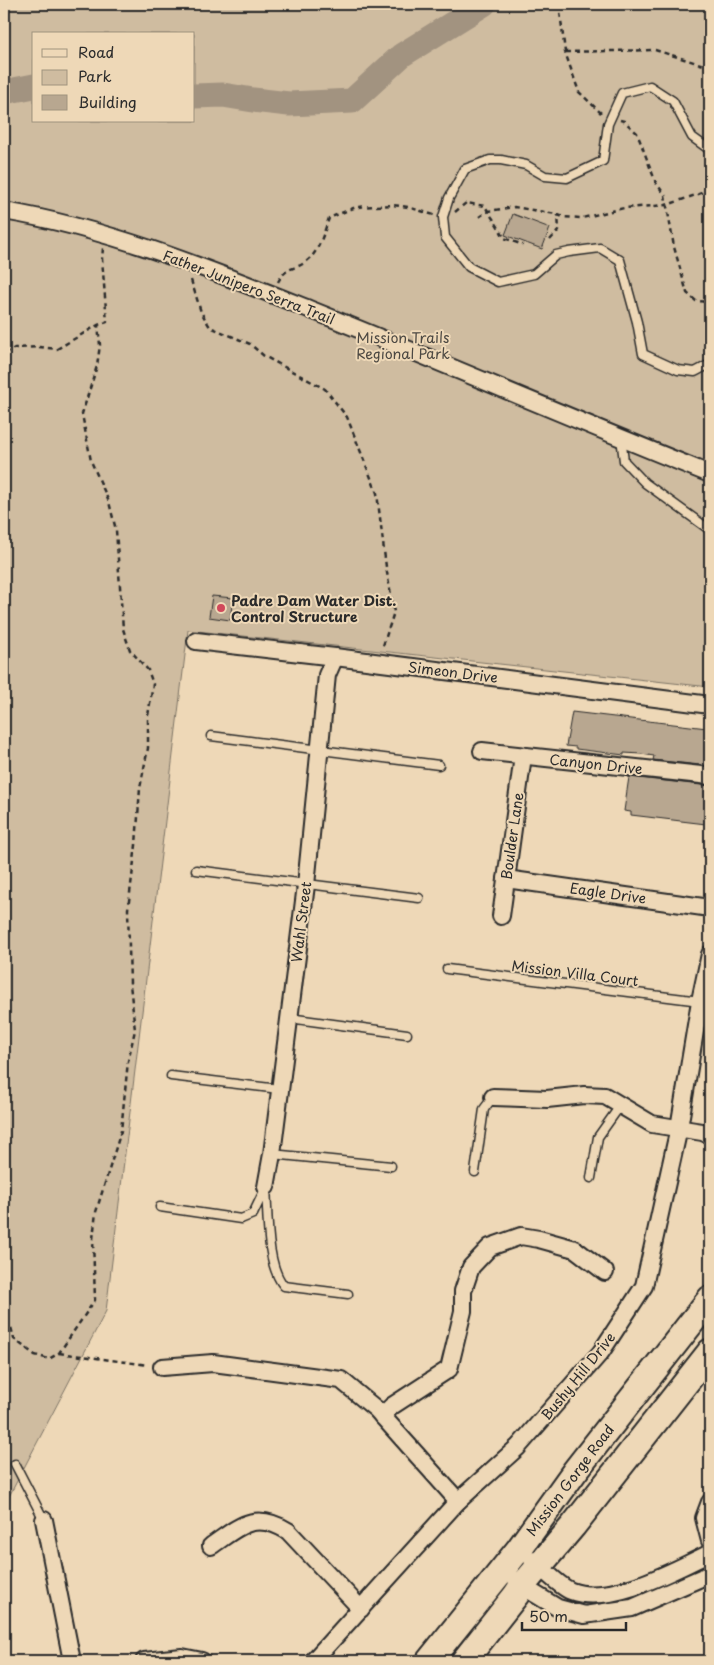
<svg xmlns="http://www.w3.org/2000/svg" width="714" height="1665" font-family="'Playpen Sans',sans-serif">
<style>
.green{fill:#cfbca0;stroke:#7d7466;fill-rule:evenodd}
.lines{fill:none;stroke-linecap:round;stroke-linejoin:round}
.river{stroke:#a29380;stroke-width:25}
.building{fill:#b8a790;stroke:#2b2b2b}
.lane-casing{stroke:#2b2b2b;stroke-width:11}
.street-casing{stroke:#2b2b2b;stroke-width:20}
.primary-casing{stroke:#2b2b2b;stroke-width:29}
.path{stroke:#2b2b2b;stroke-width:2.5;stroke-dasharray:5 4;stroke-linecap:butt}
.lane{stroke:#eed8b7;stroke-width:8}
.street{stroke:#eed8b7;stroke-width:16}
.primary{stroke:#eed8b7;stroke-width:25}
.poi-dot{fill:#d1495b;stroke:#eed8b7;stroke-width:2}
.labels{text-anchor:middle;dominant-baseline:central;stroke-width:4;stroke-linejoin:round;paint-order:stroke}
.street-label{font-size:14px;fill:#2b2b2b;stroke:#eed8b7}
.park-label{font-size:14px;fill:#4c4842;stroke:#eed8b7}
.poi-label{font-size:14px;font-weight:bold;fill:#2b2b2b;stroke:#eed8b7;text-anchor:start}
</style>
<rect width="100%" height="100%" fill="#eed8b7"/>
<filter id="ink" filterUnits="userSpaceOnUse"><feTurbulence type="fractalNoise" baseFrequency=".02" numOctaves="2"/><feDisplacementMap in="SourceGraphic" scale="10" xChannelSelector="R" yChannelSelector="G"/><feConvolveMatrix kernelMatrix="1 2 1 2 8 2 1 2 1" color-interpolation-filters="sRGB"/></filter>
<g filter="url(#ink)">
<path class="green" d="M4 4H710V687L188 630 106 1311 4 1506ZM34 34H194V121H34Z"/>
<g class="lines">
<g class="river">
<polyline points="4,92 34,86"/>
<polyline points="194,96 223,95 253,100 289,104 352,101 402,55 484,4"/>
</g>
</g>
<g class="building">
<polygon points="513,214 550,228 542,249 505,235"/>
<polygon points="212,596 233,598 230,620 209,617"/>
<polygon points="572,712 707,728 707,730 710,731 710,766 653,760 654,756 641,754 624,753 624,755 576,749 576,747 566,746"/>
<polygon points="629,777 710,786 710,822 706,821 706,824 631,815 631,812 624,811"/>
</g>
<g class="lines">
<g class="lane-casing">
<g id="lane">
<polyline points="710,150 692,137 673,101 650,86 622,93 608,124 603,161 567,178 545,176 526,165 501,160 490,160 465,169 449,198 443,217 445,237 469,267 498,282 534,274 556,255 569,252 600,248 620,260 637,322 643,354 678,370 695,372 710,364"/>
<polyline points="621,438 624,461 645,483 710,530"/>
<polyline points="211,736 439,765"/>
<polyline points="196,870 419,898"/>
<polyline points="447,969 700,1001"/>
<polyline points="289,1018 407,1034"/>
<polyline points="171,1076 279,1089"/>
<polyline points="272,1154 391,1166"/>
<polyline points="475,1172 484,1109 493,1097"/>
<polyline points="591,1178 598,1137 620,1106"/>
<path d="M266 1187C268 1214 266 1265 284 1286L348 1294"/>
<polyline points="160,1207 241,1219 253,1214 265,1189"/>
<polyline points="15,1464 44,1520"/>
</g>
</g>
<g class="street-casing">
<g id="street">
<path d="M4 211C111 229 213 271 314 311 446 364 577 421 710 474"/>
<polyline points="196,641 335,657 710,705"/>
<polyline points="482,751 710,776"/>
<polyline points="506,879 710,908"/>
<polyline points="501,916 523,756"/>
<polyline points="493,1097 547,1099 584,1095 605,1096 652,1124 702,1132 710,1135"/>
<polyline points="266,1187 272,1154 306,885 327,675 335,657"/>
<polyline points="162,1367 213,1363 341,1380 376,1409 458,1501"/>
<polyline points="382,1416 392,1406 449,1369 463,1311 463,1291 471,1267 490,1247 521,1236 539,1239 575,1249 605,1272"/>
<polyline points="710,1502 704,1518 710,1541"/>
<polyline points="44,1520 72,1661"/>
<path d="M211 1546C239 1527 254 1510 288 1531L361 1609"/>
<path d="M532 1560C542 1568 560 1587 571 1591 610 1606 675 1570 710 1553"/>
<polyline points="516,1580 522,1586 558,1608 584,1615 632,1608 710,1574"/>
<polyline points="144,1661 182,1657 202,1661"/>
<polyline points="313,1661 458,1501 518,1447 601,1352 644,1286 679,1128 700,1001 710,954"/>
</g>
</g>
<g class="primary-casing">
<g id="primary">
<polyline points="429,1661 519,1549 575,1471 710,1299"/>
<polyline points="464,1661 516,1595 522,1586 573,1526 710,1352"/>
</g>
</g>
<g class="path">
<polyline points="559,4 565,52 579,92 601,113"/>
<polyline points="565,52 655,50 710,67"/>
<polyline points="620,120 624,121 637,133 656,183 665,195 674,247 687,293 696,301 710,302"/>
<path d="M455 212 466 203 485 206C491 217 499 226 504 238L523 245"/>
<polyline points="479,217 488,211 514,207 556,214 563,217 582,218 624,208 667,205 710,190"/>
<polyline points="550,240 559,230 558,215"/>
<polyline points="191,280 201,312 210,327 250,344 264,356 325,389 347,417 377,493 386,567 394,612 382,649"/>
<path d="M278 282C287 265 294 271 307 261 319 252 324 232 329 218L356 207 393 205 408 207 434 215"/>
<polyline points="4,353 15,348 39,347 57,349 98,325 107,322 102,259 103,248"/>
<polyline points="4,1323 11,1327 14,1339 35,1355 49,1359 59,1353 95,1300 93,1239 96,1212 121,1131 128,1061 135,1030 130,984 128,909 136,845 140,788 148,748 148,716 153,684 148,670 130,650 123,629 116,530 109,502 91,461 82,414 97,366 100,345 98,325"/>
<polyline points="59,1353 148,1365"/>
</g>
<use href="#lane" class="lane"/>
<use href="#street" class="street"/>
<use href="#primary" class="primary"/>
</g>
</g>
<circle class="poi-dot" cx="221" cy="608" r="5"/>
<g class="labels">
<g class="street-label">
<text transform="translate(249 287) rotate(21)">Father Junipero Serra Trail</text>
<text transform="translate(453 672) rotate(7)">Simeon Drive</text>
<text transform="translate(596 764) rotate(6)">Canyon Drive</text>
<text transform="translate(512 836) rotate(-82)">Boulder Lane</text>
<text transform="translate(608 893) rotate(8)">Eagle Drive</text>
<text transform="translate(301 922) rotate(-83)">Wahl Street</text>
<text transform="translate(575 973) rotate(7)">Mission Villa Court</text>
<text transform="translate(578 1376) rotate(-51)">Bushy Hill Drive</text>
<text transform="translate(570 1480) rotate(-53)">Mission Gorge Road</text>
</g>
<g class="park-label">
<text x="403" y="337">Mission Trails<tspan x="403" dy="16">Regional Park</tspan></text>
</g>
<g class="poi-label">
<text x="231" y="600">Padre Dam Water Dist.<tspan x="231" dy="16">Control Structure</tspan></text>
</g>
</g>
<rect width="714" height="1665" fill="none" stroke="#eed8b7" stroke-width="20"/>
<rect x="10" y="10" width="694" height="1645" fill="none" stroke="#2b2b2b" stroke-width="2" filter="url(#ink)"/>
<rect x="32" y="32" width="162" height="90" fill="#eed8b7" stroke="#a0937f"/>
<rect x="42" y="49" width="25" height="8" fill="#eed8b7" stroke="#a0937f"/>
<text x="78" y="58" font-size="15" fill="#2b2b2b">Road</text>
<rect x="42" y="70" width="25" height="15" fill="#cfbca0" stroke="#a0937f"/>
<text x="78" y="82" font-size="15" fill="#2b2b2b">Park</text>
<rect x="42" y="95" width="25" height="15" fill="#b8a790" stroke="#a0937f"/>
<text x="78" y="108" font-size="15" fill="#2b2b2b">Building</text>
<path d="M522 1622v8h104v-8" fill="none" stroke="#2b2b2b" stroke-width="2.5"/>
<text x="529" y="1622" font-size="15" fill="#2b2b2b" stroke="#eed8b7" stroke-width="4" paint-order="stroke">50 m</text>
</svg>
